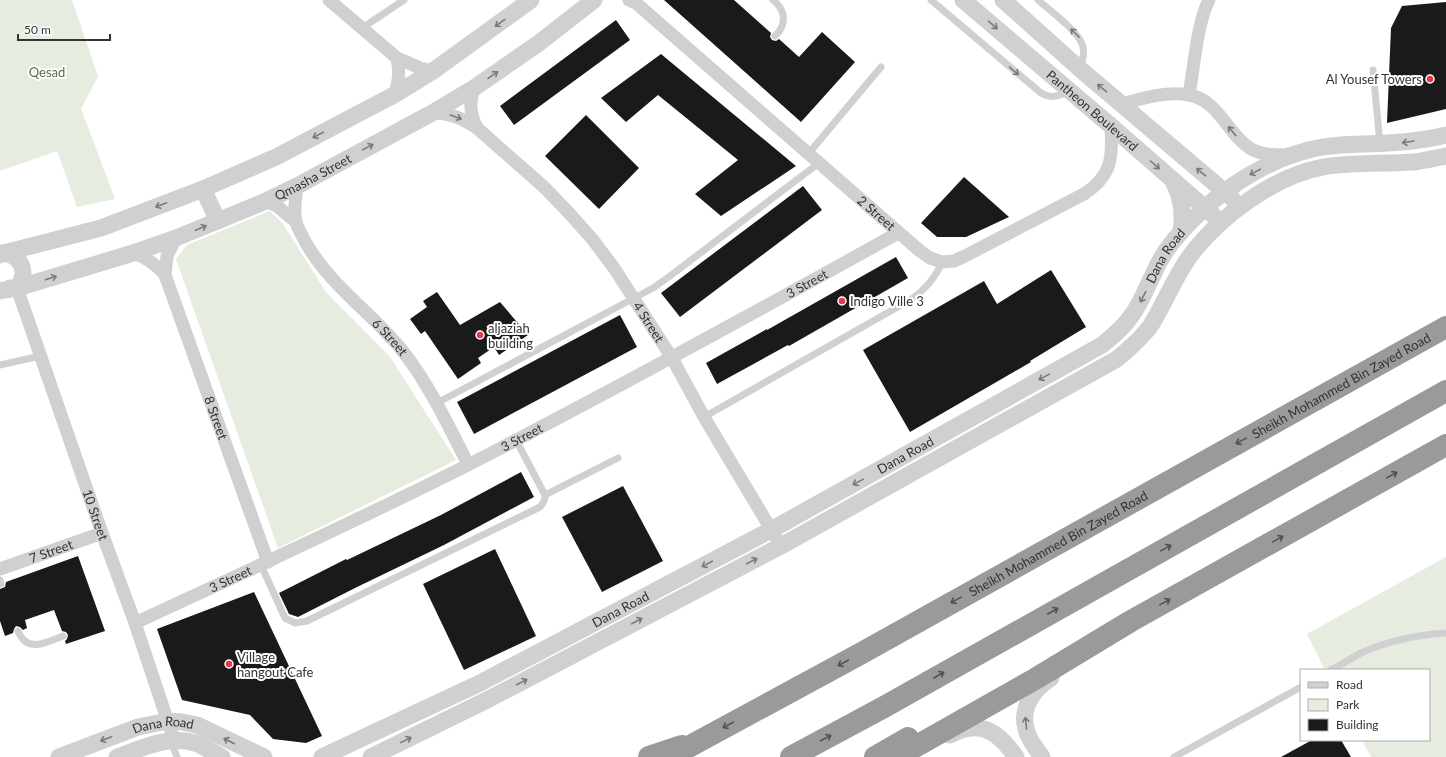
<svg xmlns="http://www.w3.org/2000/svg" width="1446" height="757" font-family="Lato,sans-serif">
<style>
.green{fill:#e6ecdf}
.building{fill:#1a1a1a}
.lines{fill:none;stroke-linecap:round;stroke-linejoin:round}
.service{stroke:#d0d0d0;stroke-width:7}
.minor{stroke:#d0d0d0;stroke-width:13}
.tertiary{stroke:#d0d0d0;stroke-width:17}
.motorway{stroke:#9a9a9a;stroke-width:22}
.oneway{stroke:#7a7a7a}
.oneway2{stroke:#525252}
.poi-dot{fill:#e63946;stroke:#fff;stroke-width:1.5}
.labels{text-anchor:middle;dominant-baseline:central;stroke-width:4;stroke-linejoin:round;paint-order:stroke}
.park-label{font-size:13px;fill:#56703f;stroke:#fff}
.poi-label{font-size:13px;fill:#333;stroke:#fff;text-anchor:start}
.street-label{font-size:13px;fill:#333;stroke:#fff}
</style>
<rect width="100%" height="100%" fill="#fff"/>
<g class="green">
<polygon points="0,0 72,0 98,76 81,109 115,199 77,207 57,151 0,171"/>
<polygon points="270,211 283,224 326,292 390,357 456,460 278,548 176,259 187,245"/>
<polygon points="1446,557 1446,757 1371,757 1362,740 1429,740 1429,670 1325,670 1307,634"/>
</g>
<g class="building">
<polygon points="664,0 734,0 771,33 770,37 772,40 776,41 779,39 799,57 822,32 855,62 801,122"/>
<polygon points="1446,2 1446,109 1387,123 1391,28 1402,6"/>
<polygon points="616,20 630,40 514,125 500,106"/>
<polygon points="661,54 796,166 721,216 695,194 738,160 658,95 626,122 601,98"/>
<polygon points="586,115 639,168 599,209 545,156"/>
<polygon points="964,177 1009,217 966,237 937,237 921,223"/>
<polygon points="803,186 822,210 680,317 661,293"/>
<polygon points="896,257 908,278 789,346 788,345 717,384 706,363 767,329 767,330"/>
<polygon points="1051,270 1086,327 1030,361 1031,362 910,432 863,350 984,281 997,304"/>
<polygon points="437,292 460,325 500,302 528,335 499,355 494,347 478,358 481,363 458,379 425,331 421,334 410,319 427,307 423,301"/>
<polygon points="620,315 637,347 474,434 457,402"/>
<polygon points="521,472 534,497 444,545 355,588 298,617 289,614 279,593 346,559 347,560 441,515"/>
<polygon points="623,486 663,561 602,592 562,517"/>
<polygon points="495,549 536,636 464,670 423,584"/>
<polygon points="78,556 105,631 66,644 65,641 67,639 68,635 66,632 62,631 54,610 25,620 27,628 23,630 20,627 16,626 14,629 13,633 5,636 0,621 0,589 5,587 6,582"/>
<polygon points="254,592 322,736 306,743 273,739 250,715 182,700 157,629"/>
<polygon points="1312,740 1341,740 1351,757 1281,757"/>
</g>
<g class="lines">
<g class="service">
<path d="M773 0C786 10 787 25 775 36"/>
<path d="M931 0 1041 93C1051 99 1058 96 1069 92"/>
<path d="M1038 0C1049 10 1081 33 1083 47 1085 54 1082 62 1080 69"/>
<polyline points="362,28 404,0"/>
<polyline points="1373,70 1380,144"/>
<polyline points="809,153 881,67"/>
<polyline points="0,365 40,356"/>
<polyline points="437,403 653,288 670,276 819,163"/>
<path d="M704 417 910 300C925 290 935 279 942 262"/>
<polyline points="545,495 618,458"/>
<path d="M261 565 285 618 295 623 307 621 540 507C544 503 545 500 545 495L516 440"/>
<polyline points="0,580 1,584"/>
<path d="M18 631C27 654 47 642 63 636"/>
<path d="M1331 670C1341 665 1351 658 1361 653 1387 641 1417 635 1446 633"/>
<polyline points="171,741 177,757"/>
<polyline points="1174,757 1301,687"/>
</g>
<g class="minor">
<polyline points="329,0 397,58 420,68 433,71"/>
<path id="s1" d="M629 0 636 3 920 251 930 258 942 262 954 261 965 256 1084 194C1112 176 1113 157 1111 126"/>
<path d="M474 88C469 103 470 114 477 128"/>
<path d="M394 95C399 82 400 72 397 58"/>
<path d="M1189 95C1194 68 1197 23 1209 0"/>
<path d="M1122 104C1143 98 1167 91 1189 95 1219 100 1227 134 1251 149 1262 155 1275 155 1287 155"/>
<path id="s2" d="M432 113C450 113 462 118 477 128L544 187 569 213 593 240 614 268 672 358 704 417 781 546"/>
<path id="s3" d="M297 186C296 197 293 210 296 222 298 229 303 237 306 243 331 287 375 315 405 354 431 388 449 427 468 464"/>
<polyline points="266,201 277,206 296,222"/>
<path id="s4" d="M133 253C147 258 156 264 165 275L268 562"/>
<polyline points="165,275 167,256 176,238"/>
<path id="s5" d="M17 288 102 533 135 623 174 740"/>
<path id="s6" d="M0 569 102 533"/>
<path id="s7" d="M135 623C247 571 359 520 470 464 614 390 756 312 898 233"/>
</g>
<g class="tertiary">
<path id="s8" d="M963 0 1111 126 1213 215"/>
<polyline points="1003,0 1080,69 1232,198"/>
<path d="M1174 183C1182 199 1184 214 1181 232"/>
<polyline points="203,189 218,221"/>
<polyline points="0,254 101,228 203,189 276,157 394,95 433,71 531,0"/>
<path d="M0 255 3 253C22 255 29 273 17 288H10"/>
<path id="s9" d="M0 291 17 288 133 253 176 238 266 201 297 186 432 113 474 88 539 43 594 0"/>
<path d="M950 735C980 719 998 731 1016 757"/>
<path id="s10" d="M59 757 138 727 168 721 182 722 197 725 264 757"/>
<path d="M117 757C143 748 170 734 198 744 206 748 214 753 222 757"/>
<path id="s11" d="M322 757 480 683 771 530 1102 345C1113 336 1124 327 1132 315 1141 303 1146 288 1153 275 1159 260 1170 244 1181 232 1221 187 1279 149 1340 145 1376 143 1411 144 1446 135"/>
<path d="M371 757 489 699 781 546 1117 359C1129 349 1142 338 1151 325 1165 303 1174 278 1190 256 1219 217 1274 176 1323 167 1352 162 1383 164 1413 162 1424 161 1435 158 1446 156"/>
<path d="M1042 757C1038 751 1033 745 1030 739 1017 714 1029 692 1051 678"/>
</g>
<g class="motorway">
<polyline points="649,757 682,746"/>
<path id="s12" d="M670 757 860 654 1446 327"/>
<polyline points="791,757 884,707 1446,391"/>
<polyline points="875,757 908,738"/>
<polyline points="897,757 1035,679 1131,621 1446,445"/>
</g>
</g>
<defs><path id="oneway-shaft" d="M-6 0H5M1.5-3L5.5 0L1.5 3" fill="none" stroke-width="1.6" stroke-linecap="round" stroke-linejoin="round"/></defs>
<g class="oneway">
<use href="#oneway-shaft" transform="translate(500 23) rotate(144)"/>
<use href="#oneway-shaft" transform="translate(993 25) rotate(41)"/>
<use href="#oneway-shaft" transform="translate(1075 33) rotate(-135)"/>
<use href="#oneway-shaft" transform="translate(1014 71) rotate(40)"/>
<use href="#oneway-shaft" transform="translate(493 75) rotate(-35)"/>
<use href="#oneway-shaft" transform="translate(1102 88) rotate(-140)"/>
<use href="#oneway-shaft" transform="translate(456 117) rotate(20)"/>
<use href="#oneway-shaft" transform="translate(1232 131) rotate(-129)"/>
<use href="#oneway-shaft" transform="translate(318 135) rotate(152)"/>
<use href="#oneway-shaft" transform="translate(1408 142) rotate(171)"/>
<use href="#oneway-shaft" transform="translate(368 147) rotate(-28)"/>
<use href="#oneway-shaft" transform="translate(1155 165) rotate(42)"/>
<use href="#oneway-shaft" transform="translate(1201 172) rotate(-140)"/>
<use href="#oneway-shaft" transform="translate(1255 172) rotate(152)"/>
<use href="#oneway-shaft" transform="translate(161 205) rotate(159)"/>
<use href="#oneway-shaft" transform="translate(201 228) rotate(-23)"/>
<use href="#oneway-shaft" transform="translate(51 278) rotate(-17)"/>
<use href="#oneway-shaft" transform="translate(1143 297) rotate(117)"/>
<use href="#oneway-shaft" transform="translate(1044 377) rotate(151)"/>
<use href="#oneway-shaft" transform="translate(858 482) rotate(151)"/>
<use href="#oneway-shaft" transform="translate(752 561) rotate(-28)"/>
<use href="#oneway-shaft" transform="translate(707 564) rotate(152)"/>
<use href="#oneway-shaft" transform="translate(637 621) rotate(-28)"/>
<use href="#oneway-shaft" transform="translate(522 682) rotate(-28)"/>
<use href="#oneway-shaft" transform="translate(1026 723) rotate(-95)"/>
<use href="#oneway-shaft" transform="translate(106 739) rotate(159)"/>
<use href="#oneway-shaft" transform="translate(406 740) rotate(-26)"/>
<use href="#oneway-shaft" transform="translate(229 741) rotate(-153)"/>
</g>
<g class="oneway2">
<use href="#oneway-shaft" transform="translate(1241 441) rotate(151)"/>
<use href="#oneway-shaft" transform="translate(1392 475) rotate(-29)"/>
<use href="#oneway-shaft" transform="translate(1278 539) rotate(-29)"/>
<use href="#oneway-shaft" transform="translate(1166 548) rotate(-29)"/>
<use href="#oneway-shaft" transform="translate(956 600) rotate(151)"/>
<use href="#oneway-shaft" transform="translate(1165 602) rotate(-29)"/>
<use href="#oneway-shaft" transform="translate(1053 611) rotate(-30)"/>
<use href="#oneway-shaft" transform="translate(843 663) rotate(152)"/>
<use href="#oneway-shaft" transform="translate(939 675) rotate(-30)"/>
<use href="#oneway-shaft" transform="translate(728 725) rotate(152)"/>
<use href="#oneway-shaft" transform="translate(826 738) rotate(-28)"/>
</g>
<g class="poi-dot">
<circle cx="1430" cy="79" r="4"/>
<circle cx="842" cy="301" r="4"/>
<circle cx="480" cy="335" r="4"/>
<circle cx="229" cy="664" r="4"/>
</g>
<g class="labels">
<g class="park-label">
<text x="47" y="72">Qesad</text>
</g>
<g class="poi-label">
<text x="1422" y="79" text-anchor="end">Al Yousef Towers</text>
<text x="850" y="301">Indigo Ville 3</text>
<text x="488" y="328">aljaziah<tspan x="488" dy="15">building</tspan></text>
<text x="237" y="657">Village<tspan x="237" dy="15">hangout Cafe</tspan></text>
</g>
<g class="street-label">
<text stroke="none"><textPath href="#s8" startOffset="170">Pantheon Boulevard</textPath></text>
<text stroke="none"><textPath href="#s9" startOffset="334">Qmasha Street</textPath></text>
<text stroke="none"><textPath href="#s1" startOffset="327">2 Street</textPath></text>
<text stroke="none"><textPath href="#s11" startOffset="993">Dana Road</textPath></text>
<text stroke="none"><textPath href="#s7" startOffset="753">3 Street</textPath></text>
<text stroke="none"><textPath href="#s2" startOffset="309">4 Street</textPath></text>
<text stroke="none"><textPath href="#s3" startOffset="186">6 Street</textPath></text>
<text stroke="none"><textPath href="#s12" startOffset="767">Sheikh Mohammed Bin Zayed Road</textPath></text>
<text stroke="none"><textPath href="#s4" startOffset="191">8 Street</textPath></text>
<text stroke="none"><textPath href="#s7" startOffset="429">3 Street</textPath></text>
<text stroke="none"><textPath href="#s11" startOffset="657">Dana Road</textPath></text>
<text stroke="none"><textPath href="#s5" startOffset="240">10 Street</textPath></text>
<text stroke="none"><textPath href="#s12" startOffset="443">Sheikh Mohammed Bin Zayed Road</textPath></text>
<text stroke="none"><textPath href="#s6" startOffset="54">7 Street</textPath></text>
<text stroke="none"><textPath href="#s7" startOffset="105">3 Street</textPath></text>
<text stroke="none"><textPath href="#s11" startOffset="333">Dana Road</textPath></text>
<text stroke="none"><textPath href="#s10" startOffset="110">Dana Road</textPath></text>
</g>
</g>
<rect x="1300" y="669" width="130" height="72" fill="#ffffff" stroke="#adadad"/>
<rect x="1308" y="682" width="20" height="6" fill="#d0d0d0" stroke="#adadad"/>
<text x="1336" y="689" font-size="12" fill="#333333">Road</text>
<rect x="1308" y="699" width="20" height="12" fill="#e6ecdf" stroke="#adadad"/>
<text x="1336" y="709" font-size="12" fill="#333333">Park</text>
<rect x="1308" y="719" width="20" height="12" fill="#1a1a1a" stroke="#adadad"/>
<text x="1336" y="729" font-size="12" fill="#333333">Building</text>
<path d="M18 34v6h92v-6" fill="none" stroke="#333333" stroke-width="2"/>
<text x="24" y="34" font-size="12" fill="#333333" stroke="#ffffff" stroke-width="3" paint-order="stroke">50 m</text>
</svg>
